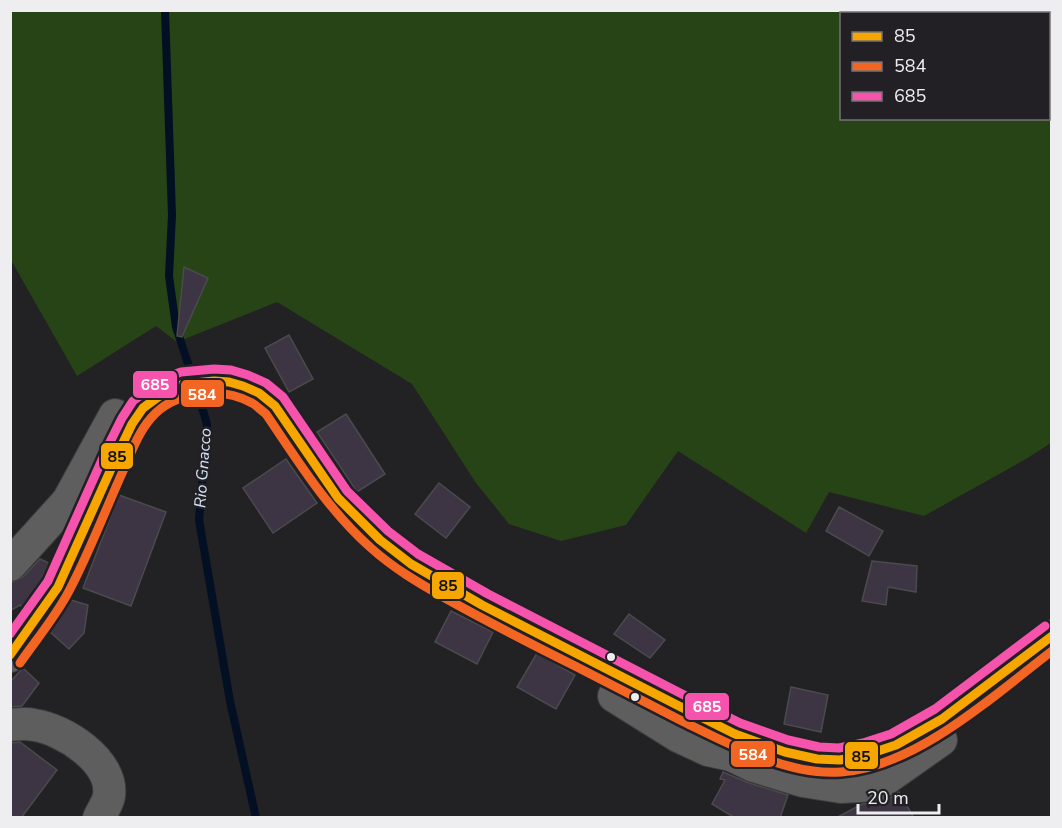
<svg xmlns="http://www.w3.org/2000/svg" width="1062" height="828" font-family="'Nunito Sans',sans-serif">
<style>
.green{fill:#274416;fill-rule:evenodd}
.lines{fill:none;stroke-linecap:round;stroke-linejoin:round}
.stream{stroke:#030f22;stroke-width:8}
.building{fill:#3e3544;stroke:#4b4a4c;stroke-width:1.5}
.minor-casing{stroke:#3d3c3e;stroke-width:34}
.minor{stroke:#5f5e5f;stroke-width:32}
.bus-1-casing{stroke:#222024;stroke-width:14}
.bus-2-casing{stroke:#222024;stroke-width:14}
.bus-3-casing{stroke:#222024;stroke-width:14}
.bus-1{stroke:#f7a600;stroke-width:9}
.bus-2{stroke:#f26522;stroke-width:9}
.bus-3{stroke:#f653ac;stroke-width:9}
.bus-dot{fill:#eeedef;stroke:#222024;stroke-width:2}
.labels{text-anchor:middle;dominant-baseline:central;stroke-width:5;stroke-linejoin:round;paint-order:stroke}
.water-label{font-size:16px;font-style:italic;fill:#d3e3f6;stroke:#222024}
.line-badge{stroke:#222024;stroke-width:2}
.badge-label{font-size:16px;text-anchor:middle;font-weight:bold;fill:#fff}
.pale-badge-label{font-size:16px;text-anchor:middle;font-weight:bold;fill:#111}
</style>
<rect width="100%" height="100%" fill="#222123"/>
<path class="green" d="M10 11H1051V443L1026 459 924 516 829 492 806 533 678 451 626 525 561 541 509 524 476 483 412 384 277 302 177 342 156 326 77 376 11 260ZM842 14H1048V118H842Z"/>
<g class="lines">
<g class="stream">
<polyline points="165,10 172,215 169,276 176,327 192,376"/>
<polyline points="196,388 207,424 199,520 230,701 256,818"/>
</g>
</g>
<g class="building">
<polygon points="184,267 208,278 182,337 177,336"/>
<polygon points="289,335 313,379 289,392 265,348"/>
<polygon points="346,414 385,474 357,492 317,432"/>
<polygon points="286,459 317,503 273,533 243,488"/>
<polygon points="439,483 470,507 446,538 415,514"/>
<polygon points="119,495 166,512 131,606 83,588"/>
<polygon points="839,507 883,531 869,556 826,531"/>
<polygon points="40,559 49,563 41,580 22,607 20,605 10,611 10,583 23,577"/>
<polygon points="872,561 917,566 916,592 888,587 886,605 862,601"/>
<polygon points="71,600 88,605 84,633 69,649 49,631"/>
<polygon points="451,611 493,632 477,664 435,642"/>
<polygon points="629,614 665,640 650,658 614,634"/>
<polygon points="537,653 575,675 556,709 517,687"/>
<polygon points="23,668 39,683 22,706 10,707 10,682"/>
<polygon points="791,687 828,695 821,732 784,724"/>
<polygon points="20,742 57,770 21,818 10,818 10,743"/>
<polygon points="723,772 749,783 788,795 780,818 735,818 712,804 725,780 720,779"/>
<polygon points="899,792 914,818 836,818 862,804 878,803 887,800"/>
</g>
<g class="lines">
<g class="minor-casing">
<g id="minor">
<polyline points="10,565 68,501 115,415"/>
<polyline points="10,656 58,587 120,449 132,424 143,408 169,389 184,384 214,381 229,382 243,386 259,393 275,406 338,498 352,514 380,540 411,564 482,605 677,705 735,734 785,752 817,759 840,760 866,755 896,745 942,719 1052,636"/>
<polyline points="624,678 614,696 678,736 708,750 731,755 754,766 803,781 841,787 877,785 941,740"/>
<path d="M10 725C18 724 26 723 34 725 63 729 114 761 109 796 108 803 102 811 99 818"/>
</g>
</g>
<use href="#minor" class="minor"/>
<g class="bus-1-casing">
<polyline id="bus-1" points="10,655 58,587 120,449 132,424 143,408 169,389 184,384 214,381 229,382 243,386 259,393 275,406 338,498 380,540 411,564 482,605 677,705 735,734 785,752 817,759 840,760 866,755 896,745 942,719 1052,636"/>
</g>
<g class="bus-2-casing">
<path id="bus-2" d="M20 663C36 640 56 616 69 591 89 553 105 511 123 471 131 453 138 433 151 418 174 391 221 386 252 403 257 406 261 410 266 414 298 461 328 510 371 548 393 568 419 583 445 598 488 622 531 644 575 666 610 684 645 702 680 720 727 743 787 776 841 772 916 767 993 696 1052 651"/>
</g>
<g class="bus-3-casing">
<polyline id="bus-3" points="10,634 48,581 109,444 122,418 133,401 164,378 181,372 214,369 231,370 248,375 266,383 283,397 347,491 388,531 418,554 488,594 682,694 740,723 788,740 819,747 839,748 863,743 891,734 935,709 1045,626"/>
</g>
<use href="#bus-1" class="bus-1"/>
<use href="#bus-2" class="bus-2"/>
<use href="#bus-3" class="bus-3"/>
</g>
<g class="bus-dot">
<circle cx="611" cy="657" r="5"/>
<circle cx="635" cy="697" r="5"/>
</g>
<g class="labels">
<g class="water-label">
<text transform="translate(203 468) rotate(-86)">Rio Gnacco</text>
</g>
</g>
<g class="line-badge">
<rect x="132" y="370" width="46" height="29" rx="6" fill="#f653ac"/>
<rect x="180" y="379" width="45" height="29" rx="6" fill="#f26522"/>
<rect x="100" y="442" width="34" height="28" rx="6" fill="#f7a600"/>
<rect x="431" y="571" width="34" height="29" rx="6" fill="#f7a600"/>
<rect x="684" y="692" width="46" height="29" rx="6" fill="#f653ac"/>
<rect x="730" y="740" width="46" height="28" rx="6" fill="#f26522"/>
<rect x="844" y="741" width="35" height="29" rx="6" fill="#f7a600"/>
</g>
<g class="badge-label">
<text x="155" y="390">685</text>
<text x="202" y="400">584</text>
<text x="707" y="712">685</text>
<text x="753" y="760">584</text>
</g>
<g class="pale-badge-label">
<text x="117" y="462">85</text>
<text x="448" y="591">85</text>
<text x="861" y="762">85</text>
</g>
<rect width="1062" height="828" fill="none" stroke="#eeedef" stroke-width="24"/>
<rect x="840" y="12" width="210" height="108" fill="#222024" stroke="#747275" stroke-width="1.5"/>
<rect x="852" y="32" width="30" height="9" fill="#f7a600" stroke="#747275" stroke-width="1.5"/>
<text x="894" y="42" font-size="18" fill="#eeedef">85</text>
<rect x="852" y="62" width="30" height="9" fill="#f26522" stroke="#747275" stroke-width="1.5"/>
<text x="894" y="72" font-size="18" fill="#eeedef">584</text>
<rect x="852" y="92" width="30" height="9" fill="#f653ac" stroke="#747275" stroke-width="1.5"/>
<text x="894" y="102" font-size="18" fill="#eeedef">685</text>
<path d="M858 804v9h81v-9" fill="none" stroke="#eeedef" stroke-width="3"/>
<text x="867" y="804" font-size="18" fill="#eeedef" stroke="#222024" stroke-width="4.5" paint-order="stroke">20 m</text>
</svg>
